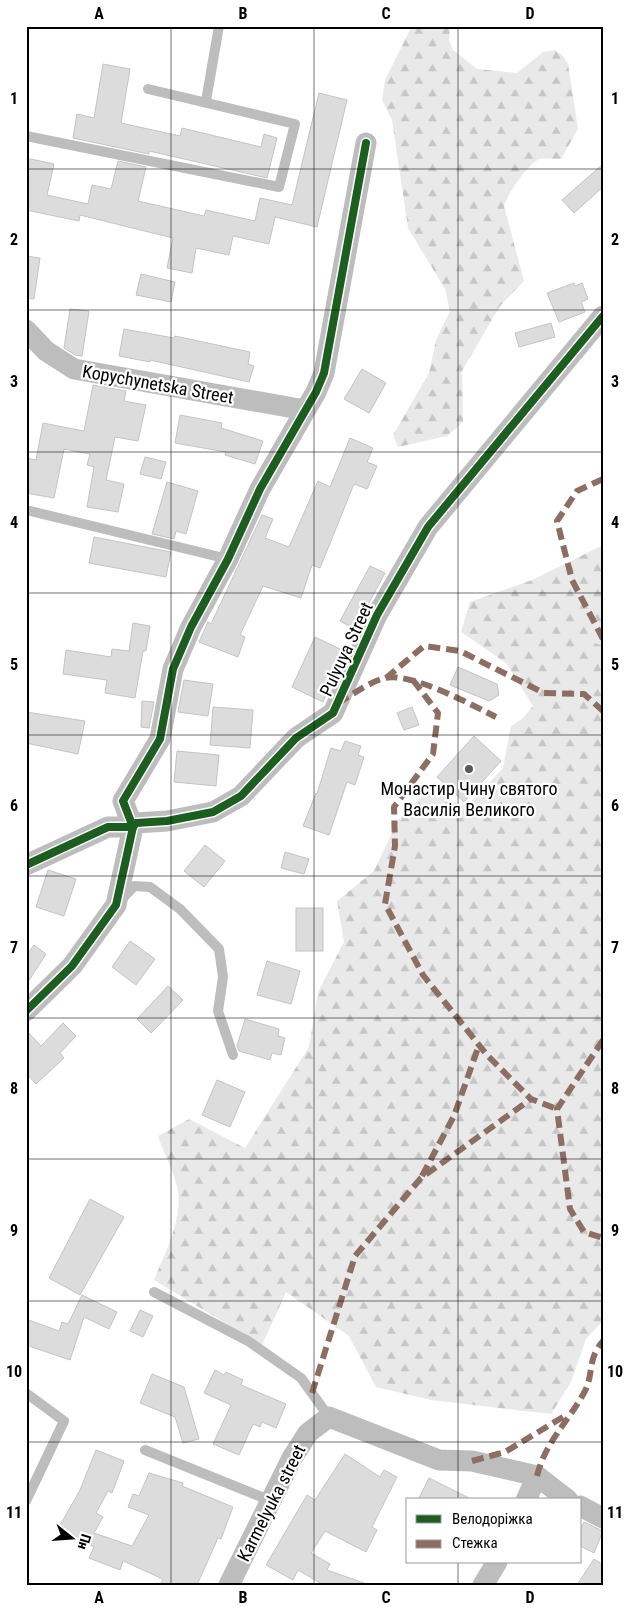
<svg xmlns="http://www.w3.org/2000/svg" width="629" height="1611" font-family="'Roboto Condensed',sans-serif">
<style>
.green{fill:#e9e9e9}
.forest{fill:url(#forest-firs)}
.building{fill:#dcdcdc;stroke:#c4c4c4}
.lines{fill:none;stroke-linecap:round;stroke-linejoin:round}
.service{stroke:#bdbdbd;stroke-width:10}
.minor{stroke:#bdbdbd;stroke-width:21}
.quiet{stroke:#8d6e63;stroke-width:6;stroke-dasharray:12 6;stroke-linecap:butt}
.cycleway-casing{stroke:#fff;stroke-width:11}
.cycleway{stroke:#1b5e20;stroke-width:8}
.grid{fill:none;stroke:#000;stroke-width:1;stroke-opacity:0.55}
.poi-dot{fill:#595959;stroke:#fff;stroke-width:2}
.labels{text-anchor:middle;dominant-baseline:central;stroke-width:4.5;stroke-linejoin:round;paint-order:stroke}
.street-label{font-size:18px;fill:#000;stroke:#fff}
.poi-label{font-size:18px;fill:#000;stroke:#fff}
.neatline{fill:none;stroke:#000;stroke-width:2}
.grid-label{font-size:16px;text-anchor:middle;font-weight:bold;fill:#000}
</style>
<defs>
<pattern id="forest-firs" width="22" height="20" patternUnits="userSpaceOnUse" patternTransform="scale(1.25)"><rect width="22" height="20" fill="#e9e9e9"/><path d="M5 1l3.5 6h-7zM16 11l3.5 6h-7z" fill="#c6c6c6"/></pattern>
</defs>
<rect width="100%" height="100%" fill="#fff"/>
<polygon class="green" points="603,620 603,646 586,639 591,631"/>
<g class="forest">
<path d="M412 26H450L449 40 453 50 477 69 517 73 543 52 555 50 563 56 568 64 578 129 561 159C554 159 546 158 540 159 528 163 507 195 504 206L524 281 500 306 462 371 463 422 447 436 398 447 393 435 429 373 436 340 450 311 445 289 408 228 392 120 382 100 385 80Z"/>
<path d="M603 545V620L591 631 586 639 603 646V1321L586 1339 571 1382 551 1414 431 1400 376 1387 349 1336 286 1292 262 1345 154 1280C165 1254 182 1220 178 1191 175 1173 164 1154 158 1136L189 1119 245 1148 309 1047 318 992 344 942 337 901 374 871 398 820 428 790 466 807 503 768 511 726 522 719 533 706 506 663 461 632 470 602 532 580Z"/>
</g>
<g class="building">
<polygon points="103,64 130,69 121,123 180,136 182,128 261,147 264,134 277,138 267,178 149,151 149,154 73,138 77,114 94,118"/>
<polygon points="319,93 347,100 317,227 275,217 269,244 233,236 229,255 196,248 192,273 167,268 173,238 80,215 79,221 26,210 26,158 54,164 47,195 88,204 92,185 111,189 118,161 146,167 138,201 204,216 206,210 255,221 260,198 292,205"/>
<polygon points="603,164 603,187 574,213 562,200"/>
<polygon points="26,256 40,258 34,299 26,298"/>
<polygon points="141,274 175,282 171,302 136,295"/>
<polygon points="574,283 575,286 582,283 588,299 581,302 585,312 559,322 547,293"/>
<polygon points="70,309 89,311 82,356 75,355 64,348"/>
<polygon points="551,323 555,337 519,347 515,333"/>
<polygon points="124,329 174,338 175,336 250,352 248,364 254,366 249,382 150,360 150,362 119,356"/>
<polygon points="362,369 386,383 369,413 344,399"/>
<polygon points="93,385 126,391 124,401 146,405 138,441 115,437 106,480 124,484 118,512 87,507 94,467 87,465 90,454 64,449 54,498 26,493 26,458 36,460 43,423 84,431"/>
<polygon points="180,415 222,423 221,428 263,441 255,464 225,455 226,452 175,443"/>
<polygon points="350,438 373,448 367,462 377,466 367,489 354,484 320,568 312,565 301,598 263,586 240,635 245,637 238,657 199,642 208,622 211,624 262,515 273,519 265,538 289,547 318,481 330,487"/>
<polygon points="145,457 166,462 161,479 140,474"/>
<polygon points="167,482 198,491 186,534 176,531 174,539 152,534"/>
<polygon points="94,537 171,552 166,577 89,563"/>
<polygon points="370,566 385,573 355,629 340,621"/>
<polygon points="133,623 150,626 146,651 143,651 135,698 105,693 107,680 63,674 66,650 111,657 112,649 129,651"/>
<polygon points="315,637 346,652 323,702 292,687"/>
<polygon points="458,667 497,684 499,695 489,701 450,685"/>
<polygon points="184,680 213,684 208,716 178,712"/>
<polygon points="142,701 154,702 149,728 141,727"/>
<polygon points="213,707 253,710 250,748 210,745"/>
<polygon points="412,707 419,725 404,730 397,713"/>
<polygon points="26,712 85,721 78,754 26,743"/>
<polygon points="474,736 501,761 464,802 437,777"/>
<polygon points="345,741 361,746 358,755 364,757 355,785 347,782 329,835 303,826 316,793 317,794 331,748 341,751"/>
<polygon points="177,751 219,755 216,786 174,782"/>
<polygon points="205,845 225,861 204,887 184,871"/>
<polygon points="285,852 309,859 304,874 281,868"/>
<polygon points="48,870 76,879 64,916 36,907"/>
<rect x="296" y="908" width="27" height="43"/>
<polygon points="130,941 155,959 136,985 112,967"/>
<polygon points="34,945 46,954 26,985 26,956"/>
<polygon points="267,961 300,971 291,1004 257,995"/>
<polygon points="168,986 183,1000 151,1033 137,1019"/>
<polygon points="245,1019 279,1029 278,1036 285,1038 281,1055 272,1053 270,1060 239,1051 237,1046"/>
<polygon points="63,1023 76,1036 60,1053 64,1058 36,1084 26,1073 26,1030 41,1046"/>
<polygon points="217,1080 245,1092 230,1127 202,1115"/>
<polygon points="90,1199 124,1217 80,1295 49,1278"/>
<polygon points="82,1295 117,1312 109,1329 84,1317 70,1360 26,1345 26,1319 59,1331 62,1322 68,1324"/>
<polygon points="140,1310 153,1316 143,1337 130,1331"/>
<polygon points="215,1370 224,1375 226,1372 243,1380 241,1385 286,1404 276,1428 262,1422 260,1427 253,1424 239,1455 213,1444 231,1405 204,1393"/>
<polygon points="152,1374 184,1387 199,1439 183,1443 175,1417 140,1403"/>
<polygon points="96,1450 124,1461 112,1493 108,1491 96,1513 103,1517 94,1533 132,1546 149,1515 128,1507 133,1494 139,1496 149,1473 183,1483 182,1486 233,1507 221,1539 218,1538 197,1585 160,1585 163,1579 123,1561 120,1570 89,1558 94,1547 59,1527 80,1490"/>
<polygon points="345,1454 380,1477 384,1470 397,1477 372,1527 377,1530 366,1552 325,1531 311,1553 330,1564 327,1570 364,1583 364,1585 324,1585 298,1570 293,1580 266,1565 307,1495 315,1500"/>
<polygon points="429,1478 473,1500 418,1500"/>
<polygon points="584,1522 603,1531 594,1553 580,1546 580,1530"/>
<polygon points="594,1559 603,1565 603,1585 577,1585"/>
</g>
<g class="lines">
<g class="service">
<polyline points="206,101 219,26"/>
<polyline points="26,136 279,187 295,124 148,89"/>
<polyline points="26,510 228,559"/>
<polyline points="122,899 134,886 150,887 180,909 219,949 223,977 218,1011 233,1055"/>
<polyline points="154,1292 248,1341 301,1378 329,1417"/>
<polyline points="26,1393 64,1421 26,1501"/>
<polyline points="145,1450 269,1500"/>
</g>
<g class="minor">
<polyline points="26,330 46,351 74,369 305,410"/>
<polyline points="26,865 108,827 133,827 136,823 167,821 213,812 241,796 296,738 333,713 377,615 428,527 603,316"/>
<polyline points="26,1011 72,966 116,905 133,827 123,801 160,739 173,669 191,627 228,559 260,489 316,392 324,373 366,143"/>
<polyline points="526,1500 537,1476"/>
<polyline points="580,1506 603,1518"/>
<polyline points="229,1585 292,1458 308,1433 329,1417 439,1460 472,1461 537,1476 568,1500"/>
<polyline points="483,1585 497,1562"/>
</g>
<g class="quiet">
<polyline points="603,479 577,491 557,521 572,580 603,639"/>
<polyline points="386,678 424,646 460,651 544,693 584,694 603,711"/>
<polyline points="413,680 438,713 433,754 394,807 395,846 385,904 423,975 487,1055 531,1099 557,1109"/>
<path d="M338 703C352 695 369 682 385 678 411 672 472 705 496 717"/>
<polyline points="603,1040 557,1109 570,1209 584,1232 603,1238"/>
<polyline points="422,1176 454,1116 479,1045"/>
<polyline points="312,1393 355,1256 421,1178 531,1099"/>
<polyline points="472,1461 505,1452 568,1414"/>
<path d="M537 1476C545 1442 569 1421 585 1391 594 1373 587 1359 603 1341"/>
</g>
<g class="cycleway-casing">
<g id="cycleway">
<polyline points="26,865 108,827 133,827 136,823 167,821 213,812 241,796 296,738 333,713 377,615 428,527 603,316"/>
<polyline points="26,1011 72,966 116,905 133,827 123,801 160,739 173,669 191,627 228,559 260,489 316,392 324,373 366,143"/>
</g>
</g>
<use href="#cycleway" class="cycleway"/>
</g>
<path class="grid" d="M171 26V1585M314 26V1585M458 26V1500M26 169H603M26 310H603M26 452H603M26 593H603M26 735H603M26 876H603M26 1018H603M26 1159H603M26 1301H603M26 1442H603M458 1562V1585"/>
<circle class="poi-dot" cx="469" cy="769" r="5"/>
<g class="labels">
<g class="street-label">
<text transform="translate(158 384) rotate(10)">Kopychynetska Street</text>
<text transform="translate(346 649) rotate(-65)">Pulyuya Street</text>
<text transform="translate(271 1503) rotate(-63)">Karmelyuka street</text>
</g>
<g class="poi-label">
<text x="469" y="788">Монастир Чину святого<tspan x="469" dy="21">Василія Великого</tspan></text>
</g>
</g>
<rect width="629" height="1611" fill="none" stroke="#ffffff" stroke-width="55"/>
<rect x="406" y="1498" width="175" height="65" fill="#ffffff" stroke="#999999"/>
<rect x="416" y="1515" width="25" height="8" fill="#1b5e20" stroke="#999999"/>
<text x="452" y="1524" font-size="15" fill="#000000">Велодоріжка</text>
<rect x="416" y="1540" width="25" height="8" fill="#8d6e63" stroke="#999999"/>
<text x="452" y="1548" font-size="15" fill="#000000">Стежка</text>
<g transform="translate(72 1538) rotate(107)" stroke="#ffffff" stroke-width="4" paint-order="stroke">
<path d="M0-4L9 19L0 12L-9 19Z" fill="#000000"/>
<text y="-8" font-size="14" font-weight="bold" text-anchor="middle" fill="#000000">Пн</text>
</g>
<rect x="28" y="28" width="574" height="1556" class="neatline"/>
<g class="grid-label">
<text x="99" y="19">A</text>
<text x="243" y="19">B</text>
<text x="386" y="19">C</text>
<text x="530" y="19">D</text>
<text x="14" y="104">1</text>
<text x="615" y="104">1</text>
<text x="14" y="245">2</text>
<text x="615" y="245">2</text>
<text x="14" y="387">3</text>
<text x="615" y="387">3</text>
<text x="14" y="528">4</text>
<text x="615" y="528">4</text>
<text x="14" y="670">5</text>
<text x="615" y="670">5</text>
<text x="14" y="811">6</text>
<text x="615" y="811">6</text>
<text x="14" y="953">7</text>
<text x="615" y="953">7</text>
<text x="14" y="1094">8</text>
<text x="615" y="1094">8</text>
<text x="14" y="1236">9</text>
<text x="615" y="1236">9</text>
<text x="14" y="1377">10</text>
<text x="615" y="1377">10</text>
<text x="14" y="1518">11</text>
<text x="615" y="1518">11</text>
<text x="99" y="1603">A</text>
<text x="243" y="1603">B</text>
<text x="386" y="1603">C</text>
<text x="530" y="1603">D</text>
</g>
</svg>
